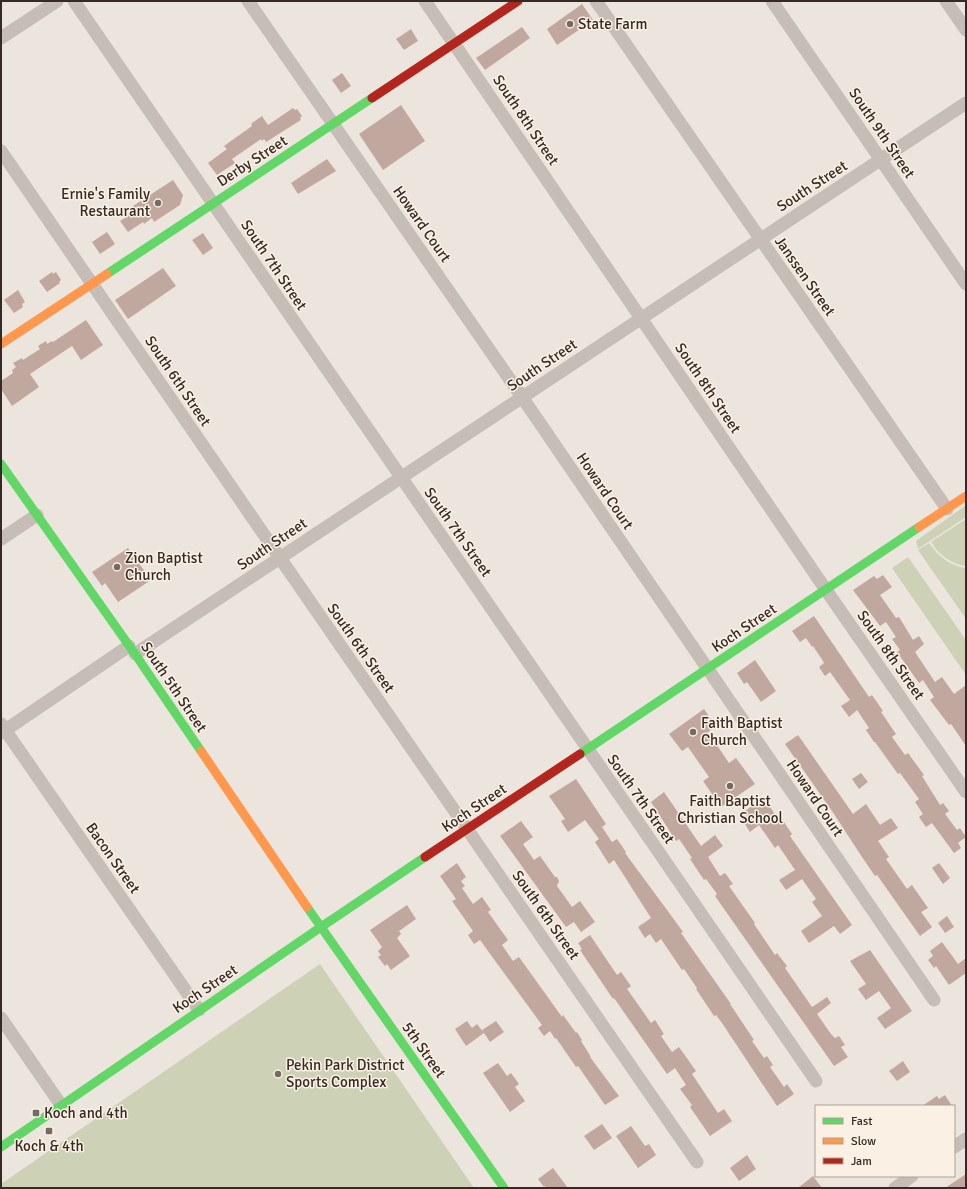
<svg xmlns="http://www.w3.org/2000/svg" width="967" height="1189" font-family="Signika,sans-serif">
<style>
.green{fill:#cdd2b6}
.building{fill:#c1a89e}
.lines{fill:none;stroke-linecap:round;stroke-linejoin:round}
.street{stroke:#c5bdb6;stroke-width:13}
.fast{stroke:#63d668;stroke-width:9}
.slow{stroke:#ff974d;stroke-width:9}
.jam{stroke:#b3261e;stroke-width:9}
.poi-dot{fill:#756b65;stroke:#faf0e3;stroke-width:1.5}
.labels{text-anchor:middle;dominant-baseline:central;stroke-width:3;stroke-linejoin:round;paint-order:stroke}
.poi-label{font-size:15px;fill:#352a25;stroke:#faf0e3;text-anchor:start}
.street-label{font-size:15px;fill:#352a25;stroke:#faf0e3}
</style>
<rect width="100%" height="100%" fill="#ece5dd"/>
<g class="green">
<polygon points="966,505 966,517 918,549 916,541"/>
<path d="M966 519V566C951 564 939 555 931 542Z"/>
<path d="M929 543C938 556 950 566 966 568V619L918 550Z"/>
<polygon points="908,557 966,640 966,675 892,568"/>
<polygon points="320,964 474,1188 1,1188 1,1184"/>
</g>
<g class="building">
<polygon points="582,4 593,20 557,45 547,29"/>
<polygon points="522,27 530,38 485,70 476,58"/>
<polygon points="411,29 418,41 404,50 396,39"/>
<polygon points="342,73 351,86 341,93 332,80"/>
<polygon points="401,105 425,141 383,170 359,134"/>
<polygon points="293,108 295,110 297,109 302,116 300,118 301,120 266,142 264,139 262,141 261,139 232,159 235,163 217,175 208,163 227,149 224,146 252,126 251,124 262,116 268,125"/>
<polygon points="327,159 336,171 298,194 291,183"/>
<polygon points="173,180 183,195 180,205 154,222 152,218 144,224 143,222 128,232 120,221 136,211 133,206"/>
<polygon points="107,232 115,244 100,254 92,242"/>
<polygon points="203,233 213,248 203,255 192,240"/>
<polygon points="163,268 176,286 128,319 115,300"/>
<polygon points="52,272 53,274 56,272 61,280 59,282 60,283 47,292 39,281"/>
<polygon points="18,290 25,302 22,304 23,307 14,313 4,300"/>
<polygon points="86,320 103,345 81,360 72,346 30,374 39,387 12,406 1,389 1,381 13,373 12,370 16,367 13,363 22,358 23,360 40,349 38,346 46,341 47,344 52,341 53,342"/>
<polygon points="128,548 151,580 118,602 105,583 102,586 92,572"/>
<polygon points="883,575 892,587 880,595 896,618 899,617 913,640 919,636 924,644 915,652 935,682 942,677 954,694 966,685 966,746 951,724 949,725 930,700 934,697 923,680 919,683 897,652 900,650 892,639 896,637 886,622 880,626 853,590 874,576 877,579"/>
<polygon points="814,616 869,697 872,695 883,711 881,712 896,734 892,737 905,755 908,753 924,775 922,776 940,805 943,803 949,811 945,814 957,830 960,828 966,837 958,843 961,848 954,853 932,823 926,827 919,817 923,814 915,802 919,799 900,773 898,774 875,742 874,742 866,730 869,728 857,710 849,717 841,706 850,700 830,672 825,676 819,667 824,663 823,661 813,646 812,647 806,638 800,642 792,631"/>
<polygon points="755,660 776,691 761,702 747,682 744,684 737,673"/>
<polygon points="704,709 716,726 708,732 729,763 736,758 755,784 721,807 703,781 709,777 688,747 682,751 669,734"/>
<polygon points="798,735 853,814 866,804 880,825 891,818 898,828 878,841 889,857 886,859 907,889 912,885 928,908 921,912 932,927 920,936 877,875 875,876 862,857 832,811 785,744"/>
<polygon points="861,773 868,782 859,789 852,779"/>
<polygon points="576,779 606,824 602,827 612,842 617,839 626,852 625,853 670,914 683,932 681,933 731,1004 730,1004 754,1040 752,1041 764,1058 767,1056 773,1065 770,1067 784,1087 787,1084 794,1094 777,1106 722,1023 716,1015 714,1016 696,989 697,988 684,969 682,970 661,939 656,943 650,934 645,938 638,927 651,918 614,860 609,864 595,842 599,839 585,820 568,832 561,821 565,819 549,796"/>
<polygon points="664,792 701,846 715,835 723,846 708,857 720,876 725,873 733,884 729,886 755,923 754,924 775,955 777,953 787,966 785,968 812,1007 827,997 831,1003 817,1014 831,1034 835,1038 839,1036 845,1045 841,1047 848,1057 834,1066 715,896 717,894 706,879 704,880 690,859 692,858 679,839 676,841 651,802"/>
<polygon points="764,798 777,817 779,815 792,834 790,836 852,925 840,934 834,926 809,943 801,931 822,916 812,902 816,899 802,879 786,890 779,880 795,870 778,845 775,848 759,825 750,832 739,815"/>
<polygon points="521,821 533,837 523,844 534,860 540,856 555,877 557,877 559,881 557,886 572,907 580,901 595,922 581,932 574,922 566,927 500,836"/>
<polygon points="457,863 466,877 461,881 465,886 462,888 473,904 482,897 491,910 488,912 508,940 502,945 513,961 519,957 562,1017 563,1015 576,1033 577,1032 582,1040 581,1041 591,1057 590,1057 619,1096 605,1105 578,1066 576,1067 556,1038 555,1039 550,1031 544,1036 538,1028 542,1025 480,940 474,944 468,935 473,931 452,901 456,899 440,876"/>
<polygon points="939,863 950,878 943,884 932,868"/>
<polygon points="407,905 416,919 399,931 401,934 397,938 410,956 391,970 387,964 385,966 378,957 381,955 378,951 382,947 370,930"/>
<polygon points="947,916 954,927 945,933 938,923"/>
<polygon points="590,935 617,975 621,972 631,986 627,989 651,1023 655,1020 664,1034 661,1036 672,1052 679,1047 696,1071 692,1074 718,1113 724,1109 732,1121 710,1136 690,1107 692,1105 680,1089 686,1085 675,1068 667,1074 614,998 613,999 580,950 582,949 578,943"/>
<polygon points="942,942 958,964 966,958 966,973 949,985 936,966 934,968 928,960 933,956 930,951"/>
<polygon points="870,950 912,1011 885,1029 877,1018 891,1008 879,991 866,1000 858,989 866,984 850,961"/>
<polygon points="467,1021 472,1028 477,1024 484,1033 466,1046 455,1029"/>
<polygon points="496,1021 504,1032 490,1042 482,1030"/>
<polygon points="903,1061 910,1072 897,1081 889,1071"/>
<polygon points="498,1063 507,1076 511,1073 519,1084 515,1087 525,1101 510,1112 483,1073"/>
<polygon points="945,1095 952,1106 922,1106 937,1096 939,1099"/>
<polygon points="602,1124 612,1138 594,1150 584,1136"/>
<polygon points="631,1126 645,1146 649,1144 656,1155 638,1168 616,1136"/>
<polygon points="747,1155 756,1169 739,1181 730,1168"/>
<polygon points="553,1168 568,1188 547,1188 545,1186 544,1187 538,1179"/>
<polygon points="966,1174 966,1188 945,1188"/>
<polygon points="813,1176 822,1188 798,1188"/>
</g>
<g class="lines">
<g class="street">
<polyline points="74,1 816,1081"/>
<polyline points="248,1 522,397 934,1000"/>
<polyline points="425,1 826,590 966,792"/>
<polyline points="596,1 947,509"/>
<polyline points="772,1 966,284"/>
<polyline points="946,1 966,30"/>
<polyline points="1,38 57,1"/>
<polyline points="1,151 280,558 697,1162"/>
<polyline points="1,539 37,515"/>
<polyline points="135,654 966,103"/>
<polyline points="1,724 199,1010"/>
<polyline points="1,733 129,646"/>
<polyline points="1,1018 61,1105"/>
<polyline points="954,1147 966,1139"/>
<polyline points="895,1188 912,1176"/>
</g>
<g class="fast">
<polyline points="107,274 372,98"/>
<polyline points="1,464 135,654 201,751"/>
<polyline points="580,754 919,527"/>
<polyline points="307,907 504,1188"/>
<polyline points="1,1147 321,927 425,857"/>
</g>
<g class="slow">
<polyline points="1,344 107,274"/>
<polyline points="919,527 966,496"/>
<polyline points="201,751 307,907"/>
</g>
<g class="jam">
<polyline points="372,98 518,1"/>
<polyline points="425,857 580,754"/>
</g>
</g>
<g class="poi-dot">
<circle cx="570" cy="24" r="4"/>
<circle cx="158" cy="203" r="4"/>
<circle cx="117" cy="567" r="4"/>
<circle cx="693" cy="732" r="4"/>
<circle cx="730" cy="786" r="4"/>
<circle cx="278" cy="1074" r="4"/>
<rect x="32" y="1109" width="8" height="8" rx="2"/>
<rect x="45" y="1127" width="8" height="8" rx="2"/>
</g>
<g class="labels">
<g class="poi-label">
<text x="578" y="24">State Farm</text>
<text x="150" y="194" text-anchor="end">Ernie's Family<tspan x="150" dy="17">Restaurant</tspan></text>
<text x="125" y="558">Zion Baptist<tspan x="125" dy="17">Church</tspan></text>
<text x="701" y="723">Faith Baptist<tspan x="701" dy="17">Church</tspan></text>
<text x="730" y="801" text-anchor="middle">Faith Baptist<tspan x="730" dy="17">Christian School</tspan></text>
<text x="286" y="1065">Pekin Park District<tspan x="286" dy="17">Sports Complex</tspan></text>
<text x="44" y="1113">Koch and 4th</text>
<text x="49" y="1146" text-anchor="middle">Koch &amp; 4th</text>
</g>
<g class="street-label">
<text transform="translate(526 120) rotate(56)">South 8th Street</text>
<text transform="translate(882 133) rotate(56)">South 9th Street</text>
<text transform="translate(252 161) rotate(-33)">Derby Street</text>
<text transform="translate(812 186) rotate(-33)">South Street</text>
<text transform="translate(422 224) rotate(55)">Howard Court</text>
<text transform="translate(274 265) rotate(56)">South 7th Street</text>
<text transform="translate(805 276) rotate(55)">Janssen Street</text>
<text transform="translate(542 365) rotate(-34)">South Street</text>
<text transform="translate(178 381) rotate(56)">South 6th Street</text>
<text transform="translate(708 388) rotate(56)">South 8th Street</text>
<text transform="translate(605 491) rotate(56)">Howard Court</text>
<text transform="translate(458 532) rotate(55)">South 7th Street</text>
<text transform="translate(272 544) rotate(-34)">South Street</text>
<text transform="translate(744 628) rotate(-34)">Koch Street</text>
<text transform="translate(361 648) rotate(55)">South 6th Street</text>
<text transform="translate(891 655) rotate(55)">South 8th Street</text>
<text transform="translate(174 687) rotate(56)">South 5th Street</text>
<text transform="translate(815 798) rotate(56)">Howard Court</text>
<text transform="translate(641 799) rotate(55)">South 7th Street</text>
<text transform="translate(474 808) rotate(-34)">Koch Street</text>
<text transform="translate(113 858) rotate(55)">Bacon Street</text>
<text transform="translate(546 915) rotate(55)">South 6th Street</text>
<text transform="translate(205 989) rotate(-34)">Koch Street</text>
<text transform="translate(424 1050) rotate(55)">5th Street</text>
</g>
</g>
<rect width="967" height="1189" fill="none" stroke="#352a25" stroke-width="4"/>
<rect x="815" y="1105" width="140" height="72" fill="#faf0e3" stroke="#aba197"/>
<rect x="823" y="1118" width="20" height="6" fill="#63d668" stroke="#aba197"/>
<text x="851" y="1125" font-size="12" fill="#352a25">Fast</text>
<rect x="823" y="1138" width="20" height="6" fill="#ff974d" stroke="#aba197"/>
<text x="851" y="1145" font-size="12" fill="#352a25">Slow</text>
<rect x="823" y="1158" width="20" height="6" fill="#b3261e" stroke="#aba197"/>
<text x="851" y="1165" font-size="12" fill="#352a25">Jam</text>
</svg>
